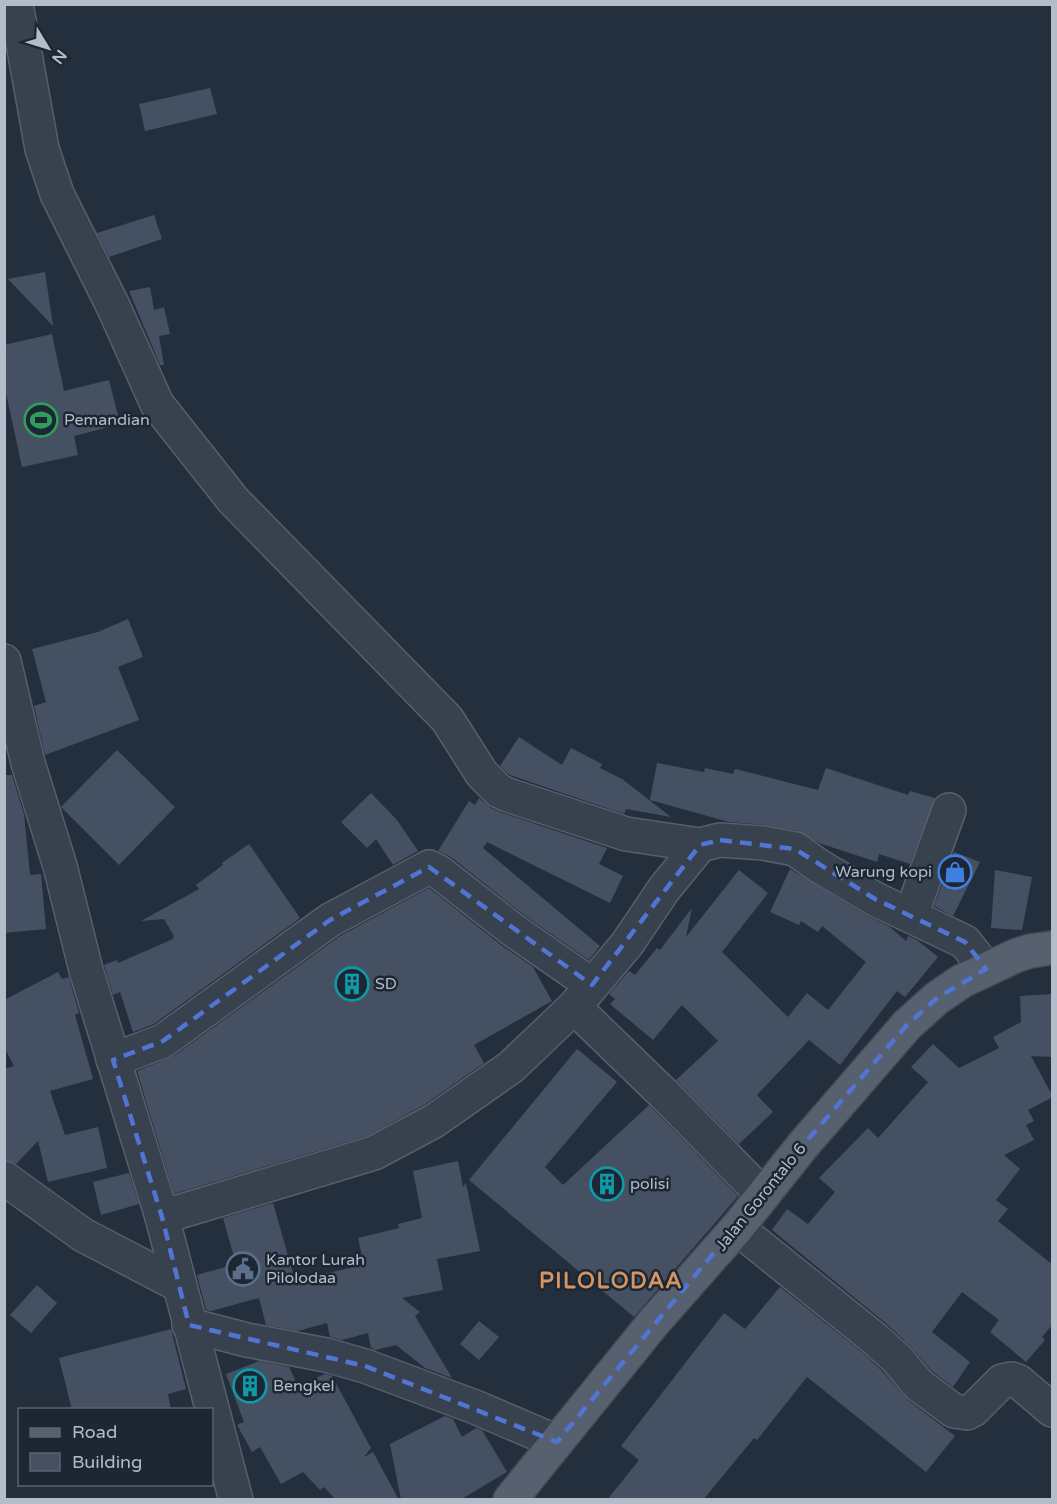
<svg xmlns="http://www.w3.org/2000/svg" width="1057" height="1504" font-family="'Varela Round',sans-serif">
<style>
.building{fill:#455162}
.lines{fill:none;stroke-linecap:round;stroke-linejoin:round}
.minor-casing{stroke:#565f6c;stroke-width:36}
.major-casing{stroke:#414a57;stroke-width:36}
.minor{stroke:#38414e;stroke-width:33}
.major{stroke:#56606e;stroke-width:33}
.marked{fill:none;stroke:#5274d3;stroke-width:4.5;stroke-dasharray:12 8;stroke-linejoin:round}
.labels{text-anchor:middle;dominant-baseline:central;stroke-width:5;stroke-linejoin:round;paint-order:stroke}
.poi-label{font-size:16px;fill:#b4bcc9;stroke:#1d2633;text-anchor:start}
.street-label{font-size:16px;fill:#b4bcc9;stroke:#1d2633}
.district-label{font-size:22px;font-weight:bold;letter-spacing:1.5px;fill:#d59563;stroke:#1d2633}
</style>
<rect width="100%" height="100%" fill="#242f3e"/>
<g class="building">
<polygon points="210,88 217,114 145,131 139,104"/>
<polygon points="154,215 162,239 109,257 97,233"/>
<polygon points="45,272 53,326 8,279"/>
<polygon points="150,287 154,310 164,307 170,334 159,336 164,365 160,365 129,291"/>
<polygon points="52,334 64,391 109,380 120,424 74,436 78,455 22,467 4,384 4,345"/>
<polygon points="128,619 143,657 118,667 139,720 45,755 34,706 46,702 32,649 98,632"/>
<polygon points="519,737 562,765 571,748 602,764 600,768 622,779 671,817 626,809 624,814 510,775 500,766"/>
<polygon points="117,750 175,807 119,865 61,807"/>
<polygon points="657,763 704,772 705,768 733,774 735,769 818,790 826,768 908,795 910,791 935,798 910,864 879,854 877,862 819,843 798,831 766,825 729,822 650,800"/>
<polygon points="4,775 12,775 24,814 30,875 41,874 46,929 4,933"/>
<polygon points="371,793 397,820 418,851 393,865 376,839 367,848 341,822"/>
<polygon points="479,798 491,808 500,812 607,848 599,864 623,876 610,903 487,842 483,848 600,946 589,960 524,915 451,857 438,851 469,801 475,805"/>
<polygon points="249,844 300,918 154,1024 133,1032 120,992 113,995 104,965 117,960 118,963 173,939 174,936 164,919 141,921 199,889 196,885 223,865 222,863"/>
<polygon points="954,852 980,862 953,916 934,906"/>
<polygon points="790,869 866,915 890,927 906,941 908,936 917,940 938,957 905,997 897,991 840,1065 809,1040 757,1095 773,1112 739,1144 676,1080 718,1041 682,1005 653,1040 610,1004 615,999 609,994 629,971 635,975 657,948 660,950 692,908 686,937 739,870 768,893 722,952 788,1017 807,993 828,1010 866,962 822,926 818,932 801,921 799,925 770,912"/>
<polygon points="995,870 1032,877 1022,930 991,928"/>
<polygon points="429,888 501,945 533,967 552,1001 474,1045 484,1063 424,1105 367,1136 174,1194 137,1071 174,1056 340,936"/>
<polygon points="58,972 62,979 69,977 79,1013 75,1015 93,1079 50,1091 65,1135 98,1127 107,1168 48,1182 38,1141 16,1164 4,1160 4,1069 14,1066 4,1047 4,1000"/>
<polygon points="1053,994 1053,1057 1031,1056 1053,1097 1028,1110 1034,1121 1026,1125 1034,1140 1004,1155 1020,1169 996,1200 1008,1209 998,1221 1053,1265 1053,1324 1042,1337 1045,1340 1026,1362 990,1332 999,1320 962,1292 932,1332 970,1362 953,1387 932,1371 911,1347 888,1325 772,1230 787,1209 808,1224 835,1192 819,1178 868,1128 878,1138 928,1082 911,1067 933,1044 959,1068 999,1048 993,1037 1021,1022 1020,996"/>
<polygon points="577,1049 617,1082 545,1167 563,1185 649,1105 738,1196 634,1317 469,1180"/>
<polygon points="458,1161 463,1187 466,1183 480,1251 437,1259 443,1290 402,1298 420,1312 415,1316 452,1378 425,1368 396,1345 375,1350 371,1348 368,1333 342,1340 330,1337 327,1323 298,1331 266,1325 259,1298 211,1311 206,1310 197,1275 236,1264 223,1218 273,1203 295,1280 364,1265 358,1238 399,1228 398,1224 422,1218 413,1171"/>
<polygon points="129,1173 139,1204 101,1215 93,1182"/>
<polygon points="37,1285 57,1303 31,1333 10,1315"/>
<polygon points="780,1287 863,1353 883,1372 908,1400 955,1436 926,1472 807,1377 757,1440 754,1438 703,1500 607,1500 639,1460 621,1446 724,1313 745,1329"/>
<polygon points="479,1321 499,1337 479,1360 460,1344"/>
<polygon points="171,1329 186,1389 168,1394 171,1410 72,1410 59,1358"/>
<polygon points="259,1361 289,1367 298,1386 325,1374 332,1376 371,1448 364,1457 373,1452 399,1500 336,1500 324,1487 320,1490 303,1472 281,1484 260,1447 252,1452 237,1425 244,1422 226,1374"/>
<polygon points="445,1416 453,1419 462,1437 476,1428 482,1430 507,1472 460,1500 401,1500 390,1444"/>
</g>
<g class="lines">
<g class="minor-casing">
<g id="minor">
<polyline points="16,4 42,149 57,194 113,306 157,404 233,500 447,719 482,774 499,791 508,795 626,834 700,845"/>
<polyline points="4,661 28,763 60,866 86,970 162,1217 236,1500"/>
<polyline points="911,915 949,810"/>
<polyline points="574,1007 664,1094 763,1195"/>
<polyline points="113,1060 163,1041 330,920 429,867 439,872 513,930 592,985"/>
<polyline points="4,1178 83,1235 179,1285"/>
<polyline points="162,1217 374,1153 434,1121 511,1067 574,1007 627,944 664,889 700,845 720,840 763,843 795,849 819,866 875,899 965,942 986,969"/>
<polyline points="737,1228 875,1339 897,1359 919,1385 954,1411 967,1413 973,1410 1002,1381 1012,1379 1018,1381 1052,1410"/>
<polyline points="189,1325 247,1340 326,1355 365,1366 475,1407 557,1442"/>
</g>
</g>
<g class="major-casing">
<polyline id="major" points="510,1500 654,1322 737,1228 804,1144 907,1025 937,998 962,981 1015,956 1030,951 1052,948"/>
</g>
<use href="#minor" class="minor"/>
<use href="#major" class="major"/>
</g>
<path class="marked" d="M720 840 795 849 875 899 965 942 986 969 937 998 907 1025 804 1144 557 1442 365 1366 189 1325 162 1217 113 1060 163 1041 330 920 429 867 592 985 700 845Z"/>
<defs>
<g id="stadium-ring" transform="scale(1.725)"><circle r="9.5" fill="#1d2633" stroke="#2e9e5b" stroke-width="1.5"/><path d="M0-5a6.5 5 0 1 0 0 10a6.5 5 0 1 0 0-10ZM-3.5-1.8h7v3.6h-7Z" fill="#2e9e5b"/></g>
<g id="shop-ring" transform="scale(1.725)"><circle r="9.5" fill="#1d2633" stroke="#3f7fe0" stroke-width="1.5"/><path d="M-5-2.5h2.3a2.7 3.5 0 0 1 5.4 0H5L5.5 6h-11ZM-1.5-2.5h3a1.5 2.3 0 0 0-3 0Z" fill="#3f7fe0"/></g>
<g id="building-ring" transform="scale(1.725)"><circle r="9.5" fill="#1d2633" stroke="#0f9aa8" stroke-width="1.5"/><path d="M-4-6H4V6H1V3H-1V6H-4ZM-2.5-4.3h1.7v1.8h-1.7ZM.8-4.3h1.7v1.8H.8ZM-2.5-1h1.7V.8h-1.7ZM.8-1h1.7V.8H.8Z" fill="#0f9aa8"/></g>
<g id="civic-ring" transform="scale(1.725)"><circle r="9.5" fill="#1d2633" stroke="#5c6f8a" stroke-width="1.5"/><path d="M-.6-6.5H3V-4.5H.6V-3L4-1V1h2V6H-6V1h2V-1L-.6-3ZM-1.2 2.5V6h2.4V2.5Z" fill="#5c6f8a"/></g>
</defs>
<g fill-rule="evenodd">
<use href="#stadium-ring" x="41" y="420"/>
<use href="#shop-ring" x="955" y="872"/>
<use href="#building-ring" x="352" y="984"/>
<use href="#building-ring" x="607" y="1184"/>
<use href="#civic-ring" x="243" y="1269"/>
<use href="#building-ring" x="250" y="1386"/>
</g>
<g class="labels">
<g class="poi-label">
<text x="64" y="420">Pemandian</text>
<text x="932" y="872" text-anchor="end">Warung kopi</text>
<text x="375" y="984">SD</text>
<text x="630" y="1184">polisi</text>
<text x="266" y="1260">Kantor Lurah<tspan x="266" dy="18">Pilolodaa</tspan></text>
<text x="273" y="1386">Bengkel</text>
</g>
<g class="street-label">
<text transform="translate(761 1197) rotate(-51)">Jalan Gorontalo 6</text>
</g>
<g class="district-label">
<text x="611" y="1281">PILOLODAA</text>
</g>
</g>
<rect width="1057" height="1504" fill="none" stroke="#b4bcc9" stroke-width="12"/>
<rect x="18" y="1408" width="195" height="78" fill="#1d2633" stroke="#59626f" stroke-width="1.5"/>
<rect x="30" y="1428" width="30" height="9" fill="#56606e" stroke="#59626f" stroke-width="1.5"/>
<text x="72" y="1438" font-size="18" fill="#b4bcc9">Road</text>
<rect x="30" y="1453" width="30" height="18" fill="#455162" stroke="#59626f" stroke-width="1.5"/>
<text x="72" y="1468" font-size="18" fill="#b4bcc9">Building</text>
<g transform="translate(48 48) rotate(128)" stroke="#1d2633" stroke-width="4.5" paint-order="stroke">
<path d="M0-4.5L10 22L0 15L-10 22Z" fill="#b4bcc9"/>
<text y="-9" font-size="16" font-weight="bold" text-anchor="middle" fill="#b4bcc9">N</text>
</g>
</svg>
